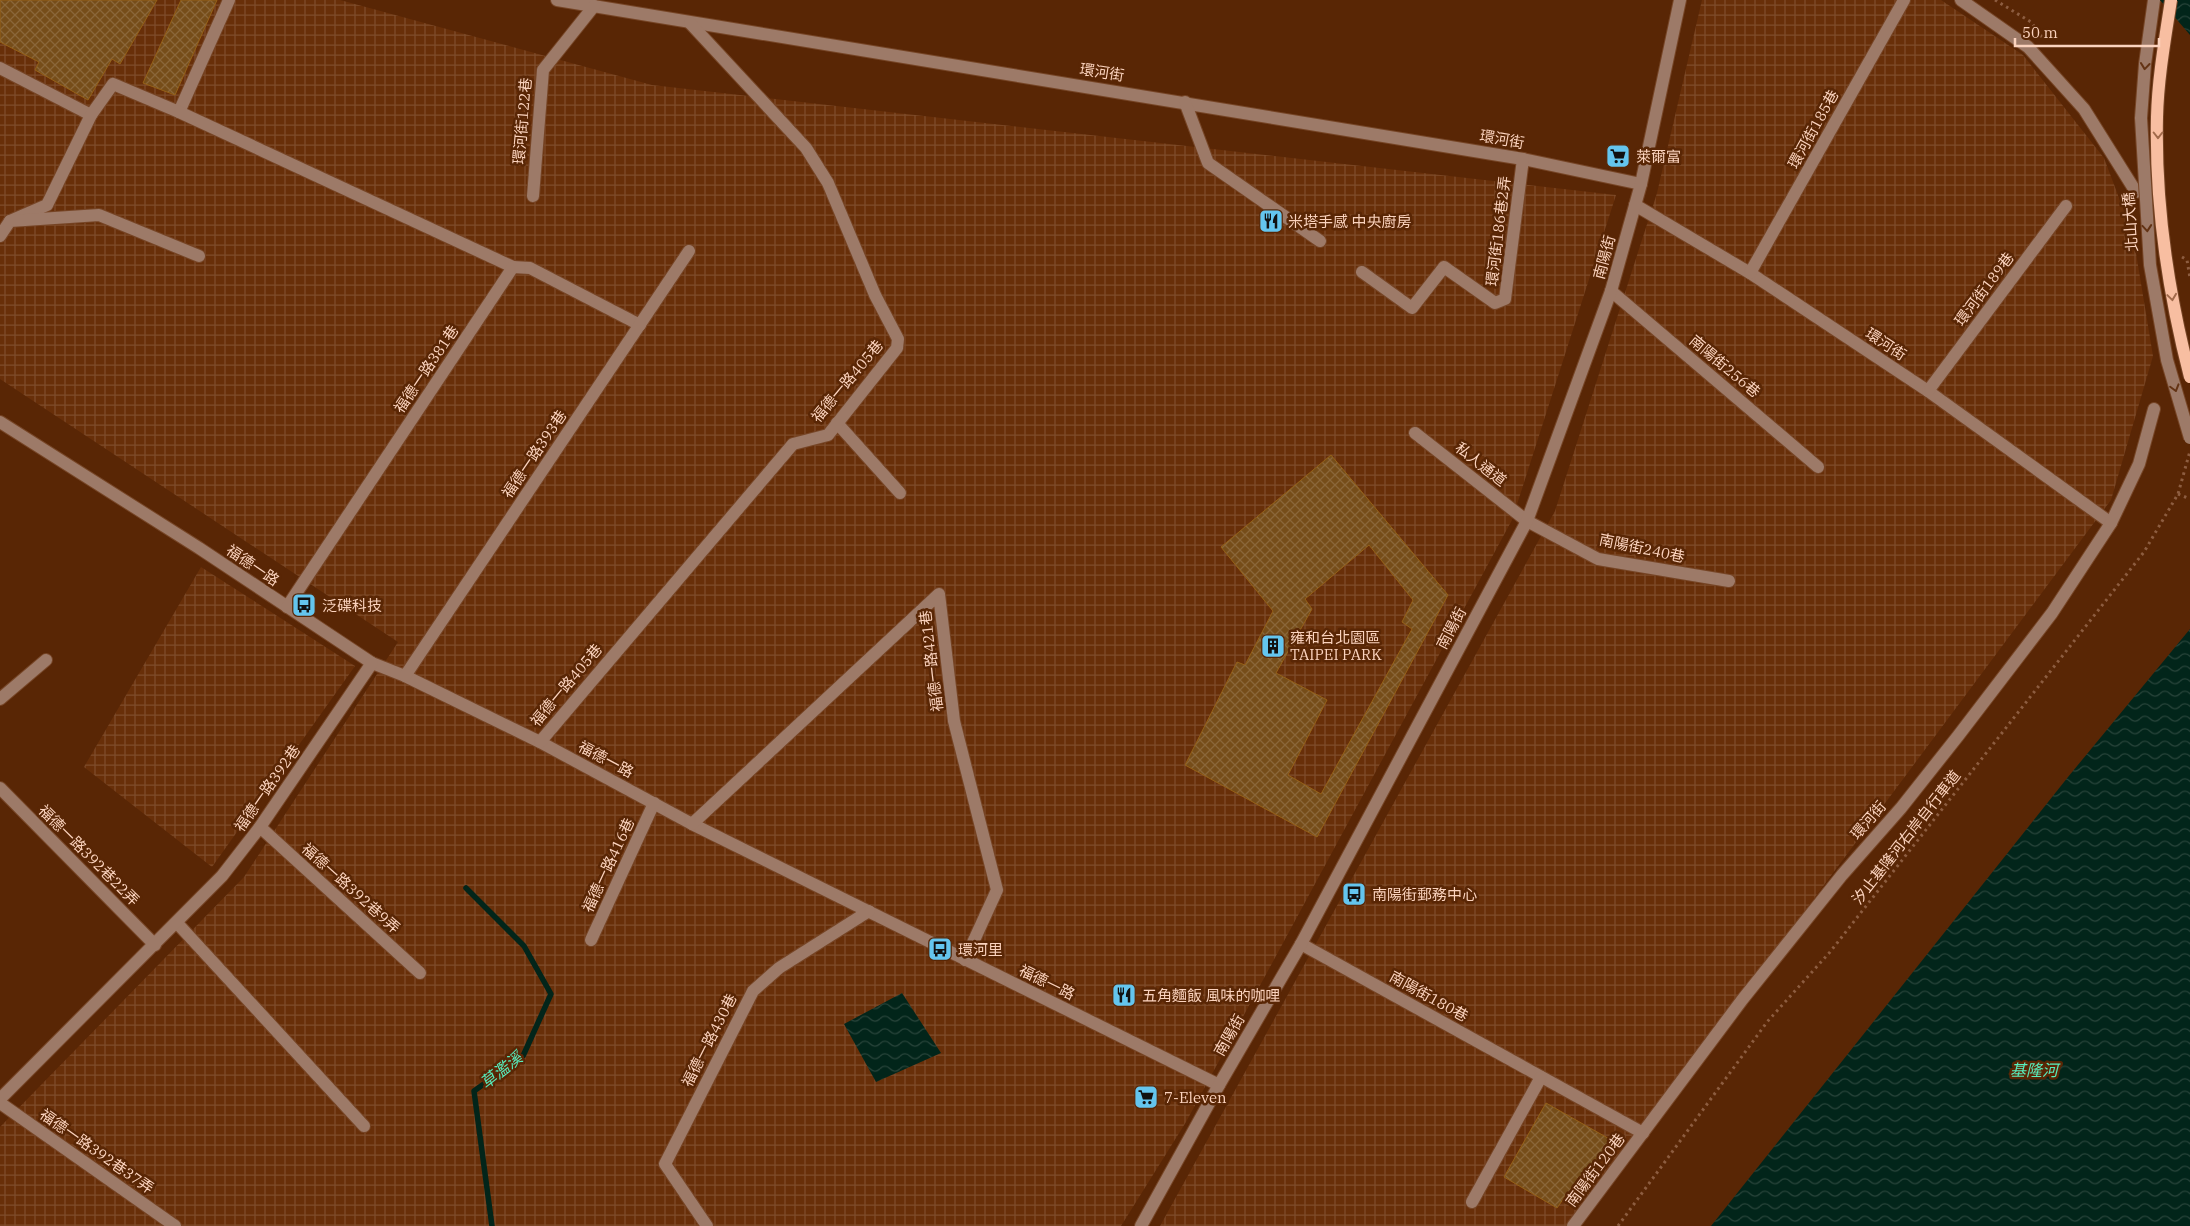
<svg xmlns="http://www.w3.org/2000/svg" width="2190" height="1226" font-family="'IBM Plex Serif','Noto Sans TC',serif">
<style>
.industrial{fill:url(#industrial-grid)}
.water{fill:url(#water-waves)}
.lines{fill:none;stroke-linecap:round;stroke-linejoin:round}
.stream{stroke:#02251a;stroke-width:5.5}
.building{fill:url(#building-cross-hatch);stroke:#956017;fill-rule:evenodd}
.minor-casing{stroke:#764526;stroke-width:14}
.path{stroke:#8d5d40;stroke-width:3;stroke-dasharray:2.5 4;stroke-linecap:butt}
.minor{stroke:#9d7a68;stroke-width:12}
.minor-bridge-casing{stroke:#764526;stroke-width:14;stroke-linecap:butt}
.major-bridge-casing{stroke:#764526;stroke-width:14;stroke-linecap:butt}
.minor-bridge{stroke:#9d7a68;stroke-width:12}
.major-bridge{stroke:#f8bea1;stroke-width:12}
.oneway{stroke:#633314}
.oneway2{stroke:#a16a4b}
.labels{text-anchor:middle;dominant-baseline:central;stroke-width:5;stroke-linejoin:round;paint-order:stroke}
.street-label{font-size:15px;fill:#fbd3be;stroke:#592605}
.poi-label{font-size:15px;fill:#fbd3be;stroke:#592605;text-anchor:start}
.water-label{font-size:16px;font-style:italic;fill:#57edbd;stroke:#592605}
</style>
<defs>
<pattern id="industrial-grid" width="8" height="8" patternUnits="userSpaceOnUse" patternTransform="scale(1.25)"><rect width="8" height="8" fill="#682f09"/><path d="M0 4h8M4 0v8" fill="none" stroke="#7e4c2b"/></pattern>
<pattern id="water-waves" width="16" height="10" patternUnits="userSpaceOnUse" patternTransform="scale(1.25)"><rect width="16" height="10" fill="#02251a"/><path d="M0 5q4-4 8 0t8 0" fill="none" stroke="#28443a"/></pattern>
<pattern id="building-cross-hatch" width="8" height="8" patternUnits="userSpaceOnUse" patternTransform="scale(1.25)"><rect width="8" height="8" fill="#764d19"/><path d="M0 0l8 8M0 8l8-8" fill="none" stroke="#8a6639"/></pattern>
</defs>
<rect width="100%" height="100%" fill="#592605"/>
<g class="industrial">
<polygon points="0,0 340,0 652,85 1616,195 1512,520 1186,1122 1121,1226 0,1226 0,1127 244,877 398,642 0,379"/>
<polygon points="1702,0 1941,0 2023,55 2104,158 2133,235 2153,356 2111,500 1570,1226 1160,1226 1555,511 1657,193"/>
<polygon points="201,567 355,666 212,867 84,767"/>
</g>
<g class="water">
<polygon points="2160,0 2190,0 2190,35"/>
<polygon points="2190,629 2190,1226 1711,1226 2068,777"/>
<polygon points="902,993 941,1053 876,1082 844,1024"/>
</g>
<g class="lines">
<polyline class="stream" points="466,888 524,946 551,994 523,1056 474,1091 492,1226"/>
</g>
<g class="building">
<polygon points="0,0 157,0 120,64 112,59 88,100 35,70 39,62 0,42"/>
<polygon points="181,0 217,0 175,95 143,83"/>
<path d="M1331 455 1448 595 1317 837 1185 765 1237 662 1245 665 1273 611 1221 547ZM1369 545 1413 600 1402 622 1412 629 1321 794 1288 775 1327 700 1276 673 1312 609 1305 599Z"/>
<polygon points="1546,1103 1613,1141 1603,1159 1600,1157 1576,1200 1566,1195 1557,1208 1504,1177"/>
</g>
<g class="lines">
<g class="minor-casing">
<g id="minor">
<polyline points="557,0 1523,159 1641,184"/>
<polyline points="1961,0 2028,47 2084,109 2136,192"/>
<polyline points="0,68 91,115"/>
<polyline points="1185,102 1208,163 1320,241"/>
<polyline points="179,112 229,0"/>
<polyline points="533,196 543,70 594,6"/>
<polyline points="1635,205 1750,273 1928,391 2111,523"/>
<polyline points="10,221 47,205 91,115 113,84 179,112 513,267"/>
<polyline points="0,236 10,221 99,215 199,256"/>
<polyline points="1362,272 1412,308 1444,267 1495,303 1505,299 1523,159"/>
<polyline points="1750,273 1904,0"/>
<polyline points="1611,291 1818,467"/>
<polyline points="1928,391 2066,206"/>
<polyline points="0,422 199,548 372,663 405,676 540,742 692,824 1219,1085"/>
<polyline points="837,423 900,493"/>
<polyline points="1415,433 1527,521 1598,559 1729,581"/>
<polyline points="287,607 513,267 530,268 640,325"/>
<polyline points="405,676 689,251"/>
<polyline points="0,699 46,660"/>
<polyline points="540,742 793,444 828,435 897,348 898,339 875,295 828,183 806,148 690,23"/>
<polyline points="0,788 155,945"/>
<polyline points="692,824 939,594 954,721 997,890 965,960"/>
<polyline points="260,827 420,973"/>
<polyline points="177,923 364,1126"/>
<polyline points="591,940 654,803"/>
<polyline points="1301,944 1643,1133"/>
<polyline points="0,1099 222,876 260,827 372,663"/>
<polyline points="0,1103 175,1226"/>
<polyline points="1472,1202 1541,1077"/>
<polyline points="707,1226 665,1164 753,991 779,968 869,911"/>
<polyline points="1141,1226 1219,1085 1301,944 1527,521 1611,291 1641,184 1680,0"/>
<polyline points="1573,1226 1742,1000 1842,875 1901,808 1958,736 2052,613 2111,523 2139,464 2154,409"/>
</g>
</g>
<g class="path">
<polyline points="1995,0 2031,22 2042,37"/>
<polyline points="2182,257 2187,260 2190,278"/>
<polyline points="2178,494 2190,499"/>
<polyline points="1618,1226 1767,1022 1830,952 2144,552 2178,494 2190,451"/>
</g>
<use href="#minor" class="minor"/>
<g class="minor-bridge-casing">
<polyline id="minor-bridge" points="2154,0 2145,64 2141,118 2150,265 2167,360 2190,438"/>
</g>
<g class="major-bridge-casing">
<path id="major-bridge" d="M2171 0C2165 39 2158 78 2157 117 2155 205 2168 292 2190 377"/>
</g>
<use href="#minor-bridge" class="minor-bridge"/>
<use href="#major-bridge" class="major-bridge"/>
</g>
<defs><path id="oneway-chevron" d="M-2-3.5L2.5 0L-2 3.5" fill="none" stroke-width="1.6" stroke-linecap="round" stroke-linejoin="round" transform="scale(1.25)"/></defs>
<g class="oneway">
<use href="#oneway-chevron" transform="translate(2145 66) rotate(96)"/>
<use href="#oneway-chevron" transform="translate(2147 228) rotate(85)"/>
<use href="#oneway-chevron" transform="translate(2175 388) rotate(74)"/>
</g>
<g class="oneway2">
<use href="#oneway-chevron" transform="translate(2158 135) rotate(90)"/>
<use href="#oneway-chevron" transform="translate(2172 297) rotate(82)"/>
</g>
<defs>
<g id="supermarket-square" transform="scale(1.25)"><rect x="-9" y="-9" width="18" height="18" rx="4" fill="#64c5ee" stroke="#592605"/><path d="M-6-5.5h2.5l.6 2H6L4.5 2H-2.5L-4.4-4H-6ZM-1.5 3.2a1.3 1.3 0 1 0 .1 0ZM3 3.2a1.3 1.3 0 1 0 .1 0Z" fill="#111"/></g>
<g id="restaurant-square" transform="scale(1.25)"><rect x="-9" y="-9" width="18" height="18" rx="4" fill="#64c5ee" stroke="#592605"/><path d="M-5-6h1v4h1v-4h1v4h1v-4h1v5L-1.5 .5V6h-2V.5L-5-1ZM5-6V6H3V1.5H1.5Q1.5-4 5-6Z" fill="#111"/></g>
<g id="bus-square" transform="scale(1.25)"><rect x="-9" y="-9" width="18" height="18" rx="4" fill="#64c5ee" stroke="#592605"/><path d="M-5-6H5V4H4V6H2V4H-2V6H-4V4H-5ZM-3.5-4V0h7V-4ZM-3.5 1.2v1.5H-2V1.2ZM2 1.2v1.5H3.5V1.2Z" fill="#111"/></g>
<g id="building-square" transform="scale(1.25)"><rect x="-9" y="-9" width="18" height="18" rx="4" fill="#64c5ee" stroke="#592605"/><path d="M-4-6H4V6H1V3H-1V6H-4ZM-2.5-4.3h1.7v1.8h-1.7ZM.8-4.3h1.7v1.8H.8ZM-2.5-1h1.7V.8h-1.7ZM.8-1h1.7V.8H.8Z" fill="#111"/></g>
</defs>
<g fill-rule="evenodd">
<use href="#supermarket-square" x="1618" y="156"/>
<use href="#restaurant-square" x="1271" y="221"/>
<use href="#bus-square" x="304" y="605"/>
<use href="#building-square" x="1273" y="646"/>
<use href="#bus-square" x="1354" y="894"/>
<use href="#bus-square" x="940" y="949"/>
<use href="#restaurant-square" x="1124" y="995"/>
<use href="#supermarket-square" x="1146" y="1097"/>
</g>
<g class="labels">
<g class="street-label">
<text transform="translate(1102 72) rotate(9)">環河街</text>
<text transform="translate(522 121) rotate(-85)">環河街122巷</text>
<text transform="translate(1813 129) rotate(-61)">環河街185巷</text>
<text transform="translate(1502 139) rotate(10)">環河街</text>
<text transform="translate(2130 222) rotate(-94)">北山大橋</text>
<text transform="translate(1498 231) rotate(-83)">環河街186巷2弄</text>
<text transform="translate(1604 257) rotate(-75)">南陽街</text>
<text transform="translate(1984 289) rotate(-53)">環河街189巷</text>
<text transform="translate(1886 344) rotate(33)">環河街</text>
<text transform="translate(1725 366) rotate(40)">南陽街256巷</text>
<text transform="translate(426 369) rotate(-56)">福德一路381巷</text>
<text transform="translate(847 381) rotate(-50)">福德一路405巷</text>
<text transform="translate(534 454) rotate(-56)">福德一路393巷</text>
<text transform="translate(1481 464) rotate(38)">私人通道</text>
<text transform="translate(1642 548) rotate(12)">南陽街240巷</text>
<text transform="translate(253 565) rotate(34)">福德一路</text>
<text transform="translate(1451 628) rotate(-62)">南陽街</text>
<text transform="translate(931 661) rotate(-97)">福德一路421巷</text>
<text transform="translate(566 685) rotate(-50)">福德一路405巷</text>
<text transform="translate(606 759) rotate(28)">福德一路</text>
<text transform="translate(267 788) rotate(-55)">福德一路392巷</text>
<text transform="translate(1868 820) rotate(-49)">環河街</text>
<text transform="translate(1906 837) rotate(-52)">汐止基隆河右岸自行車道</text>
<text transform="translate(89 855) rotate(45)">福德一路392巷22弄</text>
<text transform="translate(608 865) rotate(-65)">福德一路416巷</text>
<text transform="translate(351 888) rotate(42)">福德一路392巷9弄</text>
<text transform="translate(1047 982) rotate(26)">福德一路</text>
<text transform="translate(1429 996) rotate(29)">南陽街180巷</text>
<text transform="translate(1229 1035) rotate(-60)">南陽街</text>
<text transform="translate(709 1040) rotate(-63)">福德一路430巷</text>
<text transform="translate(97 1151) rotate(35)">福德一路392巷37弄</text>
<text transform="translate(1595 1170) rotate(-53)">南陽街120巷</text>
</g>
<g class="poi-label">
<text x="1636" y="156">萊爾富</text>
<text x="1288" y="221">米塔手感 中央廚房</text>
<text x="322" y="605">泛碟科技</text>
<text x="1290" y="637">雍和台北園區<tspan x="1290" dy="17">TAIPEI PARK</tspan></text>
<text x="1372" y="894">南陽街郵務中心</text>
<text x="958" y="949">環河里</text>
<text x="1142" y="995">五角麵飯 風味的咖哩</text>
<text x="1164" y="1097">7-Eleven</text>
</g>
<g class="water-label">
<text transform="translate(501 1070) rotate(-38)">草濫溪</text>
<text x="2034" y="1070">基隆河</text>
</g>
</g>
<path d="M2015 38v8h144v-8" fill="none" stroke="#fbd3be" stroke-width="2.5"/>
<text x="2022" y="38" font-size="15" fill="#fbd3be" stroke="#592605" stroke-width="4" paint-order="stroke">50 m</text>
</svg>
